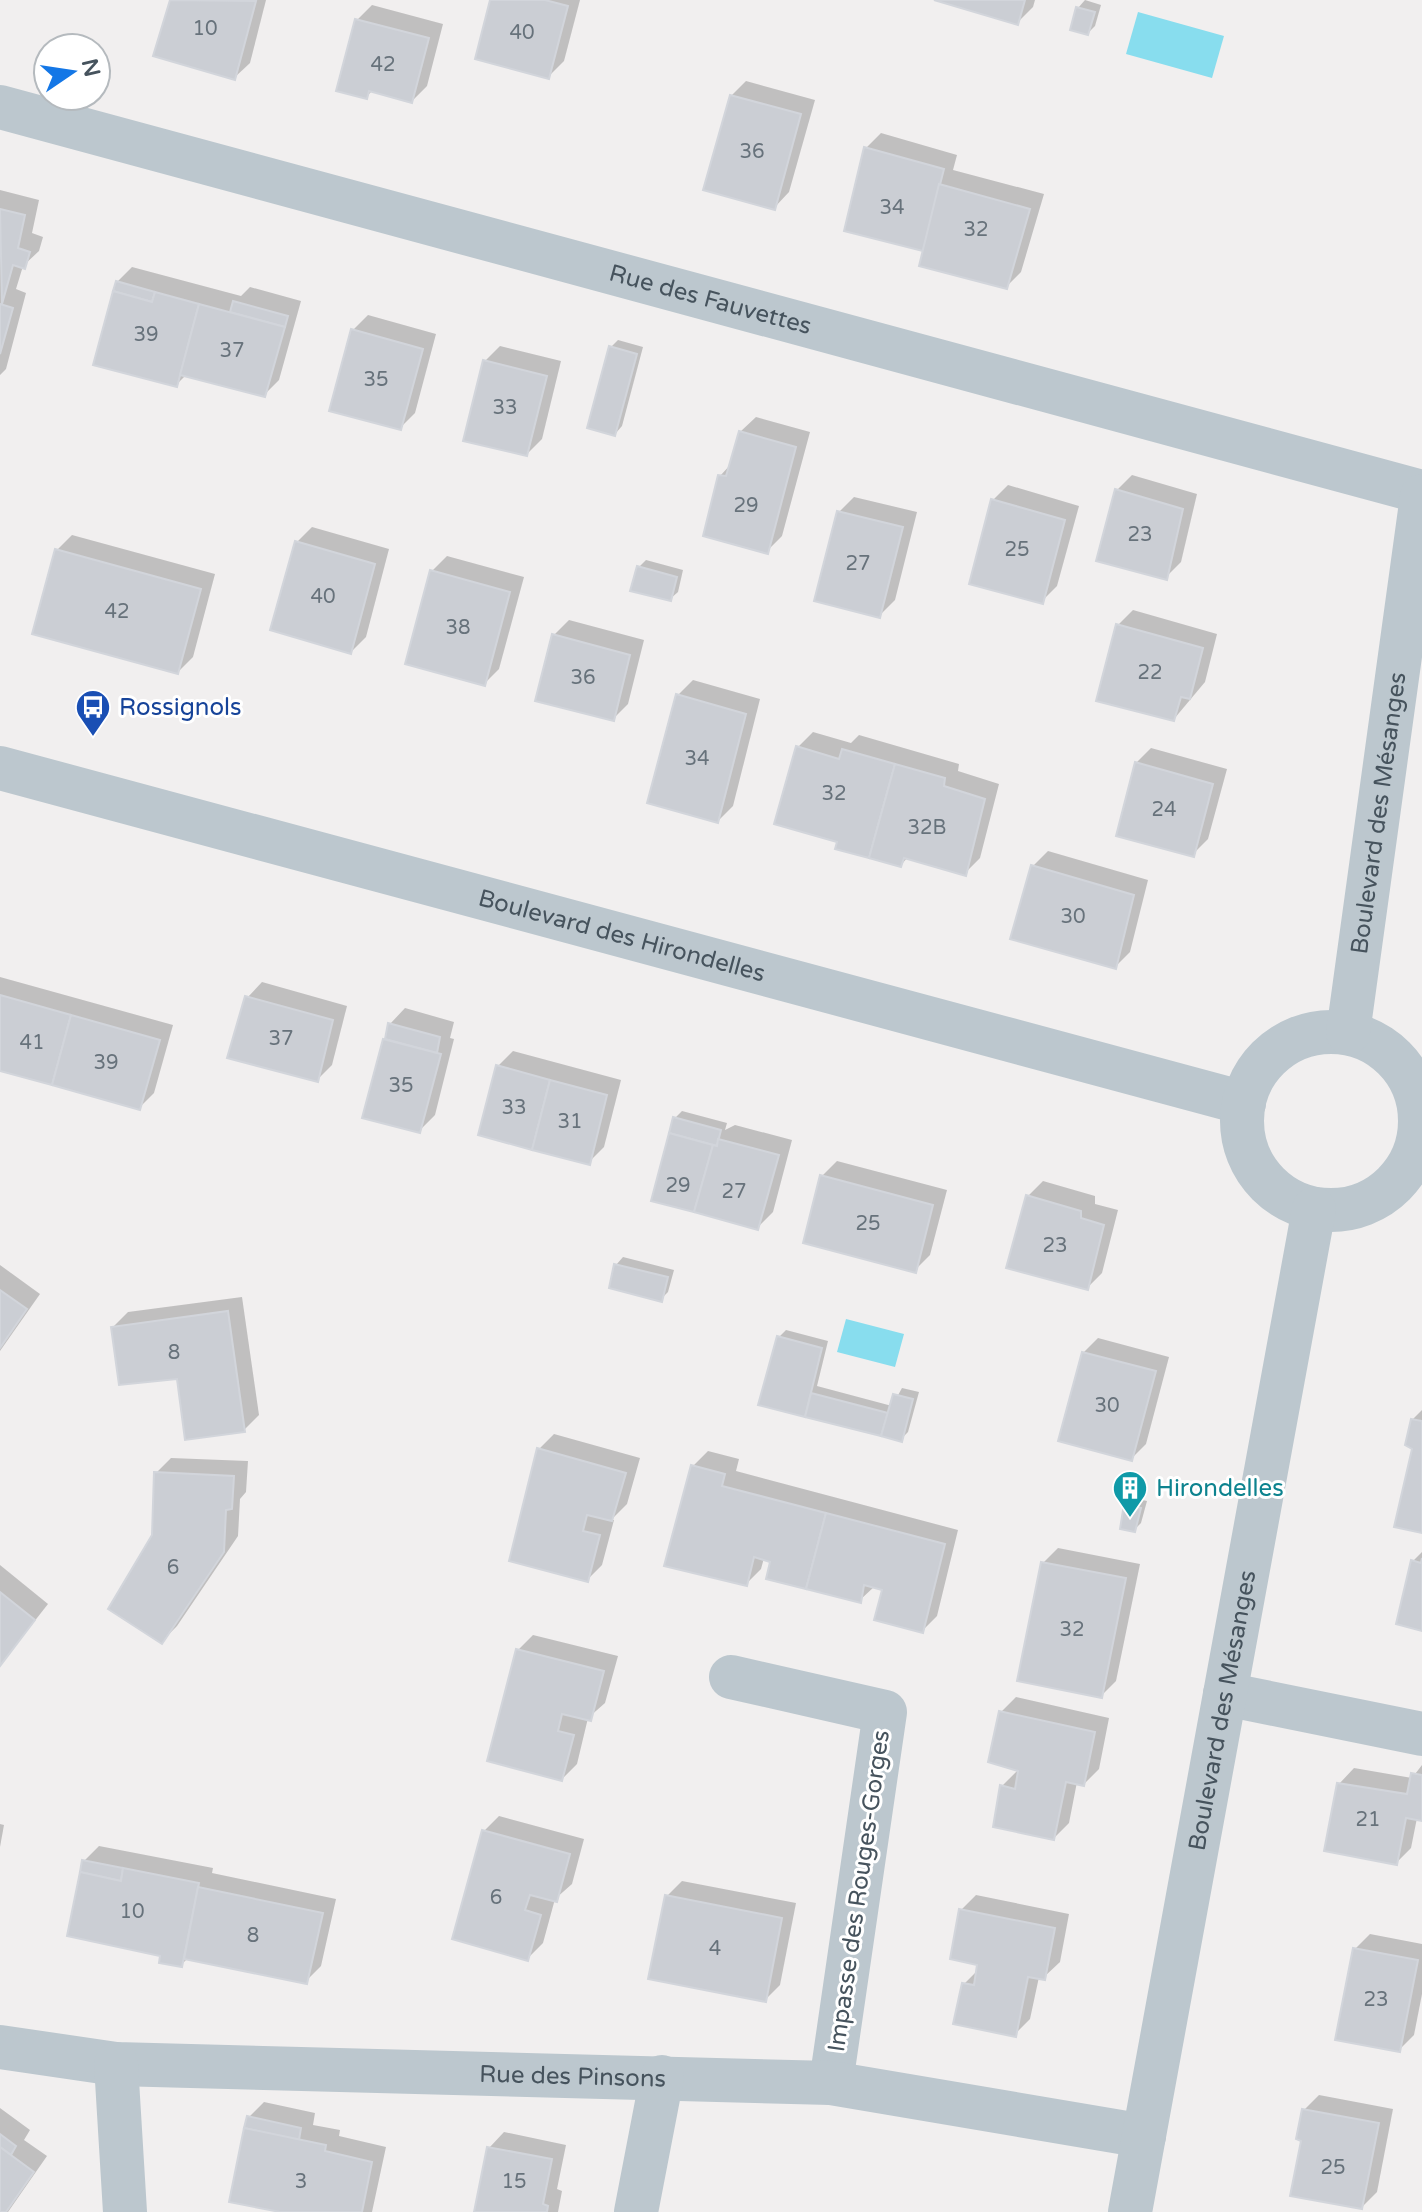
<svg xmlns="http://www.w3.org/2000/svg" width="1422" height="2212" font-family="'Varela Round',sans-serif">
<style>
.water{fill:#8de}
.shadow{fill:#0003}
.building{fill:#cbced4;stroke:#d2d5db;stroke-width:2}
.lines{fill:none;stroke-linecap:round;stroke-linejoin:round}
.street{stroke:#bcc7ce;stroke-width:44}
.labels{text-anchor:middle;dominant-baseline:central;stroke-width:6;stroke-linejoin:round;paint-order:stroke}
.number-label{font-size:20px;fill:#67727b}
.street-label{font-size:24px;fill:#46535d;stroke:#fff}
.transit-label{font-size:24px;fill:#164399;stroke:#fff;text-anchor:start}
.culture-label{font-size:24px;fill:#0d838f;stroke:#fff;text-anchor:start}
</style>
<rect width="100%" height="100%" fill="#f1efef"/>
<g class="water">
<polygon points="1138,12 1224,36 1212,78 1126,54"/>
<polygon points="846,1319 904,1334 895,1367 837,1352"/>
</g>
<g class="shadow">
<polygon points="171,0 266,0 250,63 234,78 156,55"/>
<polygon points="493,0 580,0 564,61 549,76"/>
<polygon points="939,0 1035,0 1033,7 1018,22"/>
<polygon points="1085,0 1101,5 1095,26 1088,33 1078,8"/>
<polygon points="372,5 443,24 427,86 412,101 373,90 366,97 357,20"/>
<polygon points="746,81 815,100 789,192 774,208 731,96"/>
<polygon points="881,133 957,155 953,170 1044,194 1021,272 1006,287 926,250 866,148"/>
<polygon points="0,190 39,200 32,233 43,237 39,251 23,266 16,289 26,293 6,369 0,375"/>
<polygon points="132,267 241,296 250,287 301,301 279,380 264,395 187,374 176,385 117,282"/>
<polygon points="368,315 436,334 415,413 400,428 353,330"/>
<polygon points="618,340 643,347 622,426 615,434 611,347"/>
<polygon points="500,346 561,361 542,439 527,454 485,361"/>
<polygon points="756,417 810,432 782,536 767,551 720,476 731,464 740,432"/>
<polygon points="1132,475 1197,494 1181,562 1166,577 1117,490"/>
<polygon points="1008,485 1079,506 1057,586 1042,601 993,500"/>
<polygon points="854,497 917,512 895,600 880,615 839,512"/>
<polygon points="312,527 389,549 366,637 351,652 297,542"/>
<polygon points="72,535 215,574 193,657 178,672 57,550"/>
<polygon points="447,556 524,577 499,669 484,684 432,571"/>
<polygon points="646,560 683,570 678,592 670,599 639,567"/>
<polygon points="1133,610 1217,634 1205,682 1174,719 1118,625"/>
<polygon points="569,620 644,640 628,704 613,719 554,635"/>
<polygon points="693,680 760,699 733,806 718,821 678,695"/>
<polygon points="813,732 851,743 859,735 959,764 958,771 999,784 980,858 965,873 908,857 901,865 840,840 798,747"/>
<polygon points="1151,748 1227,769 1208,839 1193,854 1136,763"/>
<polygon points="1048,851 1148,880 1130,952 1115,967 1033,866"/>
<polygon points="0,977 173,1025 154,1093 139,1108 0,1069"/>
<polygon points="262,982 347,1006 332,1065 317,1080 247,998"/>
<polygon points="405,1008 454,1022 450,1038 454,1039 435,1115 420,1130 364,1116 390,1024"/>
<polygon points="513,1051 621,1080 604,1147 589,1162 498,1066"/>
<polygon points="682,1111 727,1123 725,1130 735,1125 792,1140 773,1212 758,1227 726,1150 675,1118"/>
<polygon points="837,1161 947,1190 930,1255 915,1270 822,1176"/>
<polygon points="1043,1181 1095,1196 1095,1204 1118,1210 1102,1273 1087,1288 1028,1196"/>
<polygon points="623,1257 674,1270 668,1292 661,1299 616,1265"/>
<polygon points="0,1265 40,1294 0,1351"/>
<polygon points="242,1297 259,1415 244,1430 113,1327 128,1312"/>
<polygon points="786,1330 828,1341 817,1386 892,1406 902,1388 919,1392 908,1432 901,1439 760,1403 779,1337"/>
<polygon points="1098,1338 1169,1357 1146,1444 1131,1459 1083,1353"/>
<polygon points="1422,1410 1422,1531 1412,1420"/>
<polygon points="554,1434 640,1458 627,1504 611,1520 614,1520 602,1565 587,1580 539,1449"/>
<polygon points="708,1451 739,1459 736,1471 958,1530 937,1616 922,1631 884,1588 875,1586 860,1600 764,1558 761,1569 746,1584 693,1466"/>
<polygon points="171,1458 248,1461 246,1492 240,1499 238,1536 177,1626 162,1641 154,1535 156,1473"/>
<polygon points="1133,1498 1147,1501 1141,1523 1134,1530 1126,1505"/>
<polygon points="1058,1548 1140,1564 1116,1681 1101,1696 1043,1563"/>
<polygon points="1422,1552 1422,1629 1413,1561"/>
<polygon points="0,1565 48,1604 0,1665"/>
<polygon points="533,1635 618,1656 605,1703 588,1718 577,1764 562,1779 518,1650"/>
<polygon points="1016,1697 1109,1718 1099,1769 1084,1784 1077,1782 1069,1823 1054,1838 1002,1786 1019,1769 1001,1712"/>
<polygon points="1422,1765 1422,1819 1417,1818 1411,1848 1396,1863 1339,1784 1354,1768 1412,1778"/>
<polygon points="499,1816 584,1839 572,1884 555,1899 543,1943 528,1958 484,1831"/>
<polygon points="0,1824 4,1825 0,1847"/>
<polygon points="99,1846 213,1868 212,1873 336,1899 321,1966 306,1981 188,1958 181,1965 162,1954 84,1861"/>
<polygon points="682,1881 796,1903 780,1985 765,2000 667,1896"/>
<polygon points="976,1895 1069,1914 1060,1962 1044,1977 1039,1977 1030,2019 1015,2034 964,1984 978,1970 979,1964 961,1910"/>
<polygon points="1370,1934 1422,1944 1422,1994 1414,2035 1399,2050 1355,1949"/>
<polygon points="1319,2095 1393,2109 1377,2192 1362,2207 1304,2139 1304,2110"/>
<polygon points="264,2102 315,2113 313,2125 340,2130 339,2136 386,2147 372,2212 290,2212 249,2117"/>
<polygon points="0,2108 30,2130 24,2140 47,2156 8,2212 0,2212"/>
<polygon points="504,2132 566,2145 557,2189 562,2191 558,2212 476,2212 489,2148"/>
</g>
<g class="building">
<polygon points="170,0 256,1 235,80 153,56"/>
<polygon points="490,0 545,0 568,6 549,79 475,59"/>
<polygon points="934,0 1025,0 1018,25"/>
<polygon points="1076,7 1095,12 1088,35 1070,30"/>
<polygon points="355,19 429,38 412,103 369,91 367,99 336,91"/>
<polygon points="730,95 801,114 775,210 703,190"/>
<polygon points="864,147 944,169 923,251 844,231"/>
<polygon points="939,184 1030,209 1007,289 919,266"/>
<polygon points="0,209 25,215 18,248 30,252 25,269 13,265 2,304"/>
<polygon points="116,281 155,292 152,302 113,291"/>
<polygon points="113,291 152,302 155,292 199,304 177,387 93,365"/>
<polygon points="233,301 288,316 285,327 230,312"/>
<polygon points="0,304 13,308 0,354"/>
<polygon points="199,304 285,327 265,397 180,375"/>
<polygon points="351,329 423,349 401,430 329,411"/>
<polygon points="609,346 637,354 615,436 587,428"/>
<polygon points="483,360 547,376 527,456 463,441"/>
<polygon points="739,431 796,447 768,554 703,536 718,475 726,476"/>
<polygon points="1115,489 1183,509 1167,580 1096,561"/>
<polygon points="991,499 1065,520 1043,604 969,584"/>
<polygon points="837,511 903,527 880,618 814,601"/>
<polygon points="295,541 375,564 351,654 270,630"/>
<polygon points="55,549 201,589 178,674 32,634"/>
<polygon points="637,566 677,577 671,601 630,591"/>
<polygon points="430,570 510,592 485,686 405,664"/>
<polygon points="1116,624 1203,648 1190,699 1181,697 1174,721 1096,701"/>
<polygon points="552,634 630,655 614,721 535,701"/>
<polygon points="676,694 746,714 718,823 647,803"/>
<polygon points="796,746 839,759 842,749 895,764 869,858 835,849 837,842 774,824"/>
<polygon points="1135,762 1213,784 1194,857 1116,836"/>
<polygon points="895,764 945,778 944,786 985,799 966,876 904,858 901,867 869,858"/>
<polygon points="1031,865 1134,895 1116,969 1010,939"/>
<polygon points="0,995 71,1015 52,1085 0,1071"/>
<polygon points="245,996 333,1020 318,1082 227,1058"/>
<polygon points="71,1015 160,1040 140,1110 52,1085"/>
<polygon points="388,1023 440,1037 437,1053 385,1039"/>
<polygon points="383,1039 441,1054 420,1133 362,1118"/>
<polygon points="496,1065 550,1080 532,1150 478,1135"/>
<polygon points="550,1080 607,1095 590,1165 532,1150"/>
<polygon points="673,1117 721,1130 717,1146 669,1133"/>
<polygon points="669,1133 713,1145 694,1212 651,1201"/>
<polygon points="718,1139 779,1155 758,1230 694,1212 713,1145 717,1146"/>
<polygon points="820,1175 933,1205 916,1273 803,1243"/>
<polygon points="1026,1195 1081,1211 1081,1218 1104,1225 1088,1290 1006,1268"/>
<polygon points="614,1264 668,1277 662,1302 609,1288"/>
<polygon points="0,1290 27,1309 0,1348"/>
<polygon points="228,1311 245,1432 185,1440 177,1379 119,1385 111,1327"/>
<polygon points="777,1336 822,1348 805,1417 758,1405"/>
<polygon points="1082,1352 1156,1371 1132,1461 1058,1441"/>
<polygon points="811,1393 888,1413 881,1436 805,1417"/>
<polygon points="893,1394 913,1399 902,1442 881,1436"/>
<polygon points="1411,1419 1422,1421 1422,1533 1394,1527 1412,1449 1405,1445"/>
<polygon points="537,1448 626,1473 612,1521 587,1515 583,1531 600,1535 588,1582 509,1561"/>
<polygon points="691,1465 725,1474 722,1486 826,1513 806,1589 766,1579 770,1562 754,1557 747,1586 664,1566"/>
<polygon points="154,1472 234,1476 232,1509 226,1510 224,1552 162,1644 108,1609 152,1535"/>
<polygon points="1124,1504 1141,1508 1135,1532 1120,1529"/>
<polygon points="826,1513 945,1544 923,1633 874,1620 882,1590 864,1585 861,1603 806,1589"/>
<polygon points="1422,1558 1422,1631 1396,1624 1411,1560 1421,1563"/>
<polygon points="1041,1562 1126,1578 1102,1698 1017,1681"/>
<polygon points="0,1592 35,1620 0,1666"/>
<polygon points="516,1649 604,1671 591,1721 562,1714 558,1731 574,1735 562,1781 487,1761"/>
<polygon points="999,1711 1095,1732 1084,1786 1066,1782 1054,1840 993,1827 1000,1785 1015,1789 1018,1771 988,1762"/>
<polygon points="1411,1773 1422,1775 1422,1821 1406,1818 1397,1865 1324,1851 1337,1783 1407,1794"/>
<polygon points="482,1830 570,1854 557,1902 530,1895 525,1910 541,1915 528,1961 452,1939"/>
<polygon points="82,1860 123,1868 121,1881 80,1872"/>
<polygon points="123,1868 199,1883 182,1967 159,1963 160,1956 67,1936 80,1872 121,1881"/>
<polygon points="198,1887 323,1913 307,1984 184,1959"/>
<polygon points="665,1895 782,1918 766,2002 648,1979"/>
<polygon points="959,1909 1055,1928 1045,1980 1028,1977 1016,2037 953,2024 962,1983 974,1985 977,1965 950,1959"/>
<polygon points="1353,1948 1418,1960 1400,2052 1335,2040"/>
<polygon points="1302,2109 1379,2123 1362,2209 1290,2196 1301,2141 1296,2139"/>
<polygon points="247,2116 301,2128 299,2140 244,2128"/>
<polygon points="244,2128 326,2145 325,2151 372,2162 362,2212 280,2212 229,2202"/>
<polygon points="0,2134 16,2146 11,2155 0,2147"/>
<polygon points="0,2147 34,2172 6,2212 0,2212"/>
<polygon points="487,2147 552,2159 543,2204 548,2206 547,2212 474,2212"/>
</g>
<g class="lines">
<g class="street">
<path id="s1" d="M0 107 1422 492"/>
<path id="s2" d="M0 768 1244 1103"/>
<circle cx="1331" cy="1121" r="89"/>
<path id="s3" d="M1348 1033 1422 496"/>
<polyline points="731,1677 885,1712 831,2083"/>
<polyline points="1225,1694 1422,1734"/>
<path id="s4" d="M0 2047 116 2064 831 2083 1144 2136"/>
<polyline points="116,2064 125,2212"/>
<polyline points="636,2212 662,2077"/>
<path id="s5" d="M1130 2212 1314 1209"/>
</g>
</g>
<defs>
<g id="bus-pin" transform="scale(1.8)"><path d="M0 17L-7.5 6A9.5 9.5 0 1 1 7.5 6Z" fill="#1a4fb4" stroke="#fff"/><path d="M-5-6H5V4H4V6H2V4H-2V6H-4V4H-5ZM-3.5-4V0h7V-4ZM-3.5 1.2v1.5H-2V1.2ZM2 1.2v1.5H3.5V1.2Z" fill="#fff"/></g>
<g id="building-pin" transform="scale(1.8)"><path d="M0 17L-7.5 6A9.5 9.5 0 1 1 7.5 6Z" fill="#0f9aa8" stroke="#fff"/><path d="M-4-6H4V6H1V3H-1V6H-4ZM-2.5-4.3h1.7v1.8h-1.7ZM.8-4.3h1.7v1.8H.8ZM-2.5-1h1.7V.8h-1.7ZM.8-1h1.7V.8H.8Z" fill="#fff"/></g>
</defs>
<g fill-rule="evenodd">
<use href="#bus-pin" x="93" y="707"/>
<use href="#building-pin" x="1130" y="1488"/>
</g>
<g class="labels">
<g class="number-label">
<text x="205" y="29">10</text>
<text x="522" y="33">40</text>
<text x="383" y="65">42</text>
<text x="752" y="152">36</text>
<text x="892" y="208">34</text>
<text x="976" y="230">32</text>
<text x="146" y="335">39</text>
<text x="232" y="351">37</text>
<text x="376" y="380">35</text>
<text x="505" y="408">33</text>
<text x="746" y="506">29</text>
<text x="1140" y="535">23</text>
<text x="1017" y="550">25</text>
<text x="858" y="564">27</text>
<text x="323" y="597">40</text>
<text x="117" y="612">42</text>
<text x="458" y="628">38</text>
<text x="1150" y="673">22</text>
<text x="583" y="678">36</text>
<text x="697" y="759">34</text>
<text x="834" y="794">32</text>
<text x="1164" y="810">24</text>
<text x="927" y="828">32B</text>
<text x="1073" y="917">30</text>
<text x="281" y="1039">37</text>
<text x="32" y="1043">41</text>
<text x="106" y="1063">39</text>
<text x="401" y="1086">35</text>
<text x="514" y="1108">33</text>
<text x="570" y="1122">31</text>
<text x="678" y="1186">29</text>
<text x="734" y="1192">27</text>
<text x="868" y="1224">25</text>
<text x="1055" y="1246">23</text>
<text x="174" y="1353">8</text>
<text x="1107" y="1406">30</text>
<text x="173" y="1568">6</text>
<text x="1072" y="1630">32</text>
<text x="1368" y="1820">21</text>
<text x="496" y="1898">6</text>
<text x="132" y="1912">10</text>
<text x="253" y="1936">8</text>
<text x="715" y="1949">4</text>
<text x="1376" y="2000">23</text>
<text x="1333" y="2168">25</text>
<text x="301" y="2182">3</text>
<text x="514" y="2182">15</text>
</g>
<g class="street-label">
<text stroke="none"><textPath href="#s1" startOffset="736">Rue des Fauvettes</textPath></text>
<text stroke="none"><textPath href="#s3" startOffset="222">Boulevard des Mésanges</textPath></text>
<text stroke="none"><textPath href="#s2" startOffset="644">Boulevard des Hirondelles</textPath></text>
<text stroke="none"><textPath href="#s5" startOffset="510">Boulevard des Mésanges</textPath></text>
<text transform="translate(859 1891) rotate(-82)">Impasse des Rouges-Gorges</text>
<text stroke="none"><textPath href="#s4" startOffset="574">Rue des Pinsons</textPath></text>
</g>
<g class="transit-label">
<text x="119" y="707">Rossignols</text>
</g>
<g class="culture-label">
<text x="1156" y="1488">Hirondelles</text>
</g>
</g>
<g transform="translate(72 72) rotate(77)"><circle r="38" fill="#ffffff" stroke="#b5babe" stroke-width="2"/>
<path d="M0-6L14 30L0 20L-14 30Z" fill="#1477e6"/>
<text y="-12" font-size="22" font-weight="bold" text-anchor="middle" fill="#46535d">N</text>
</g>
</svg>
